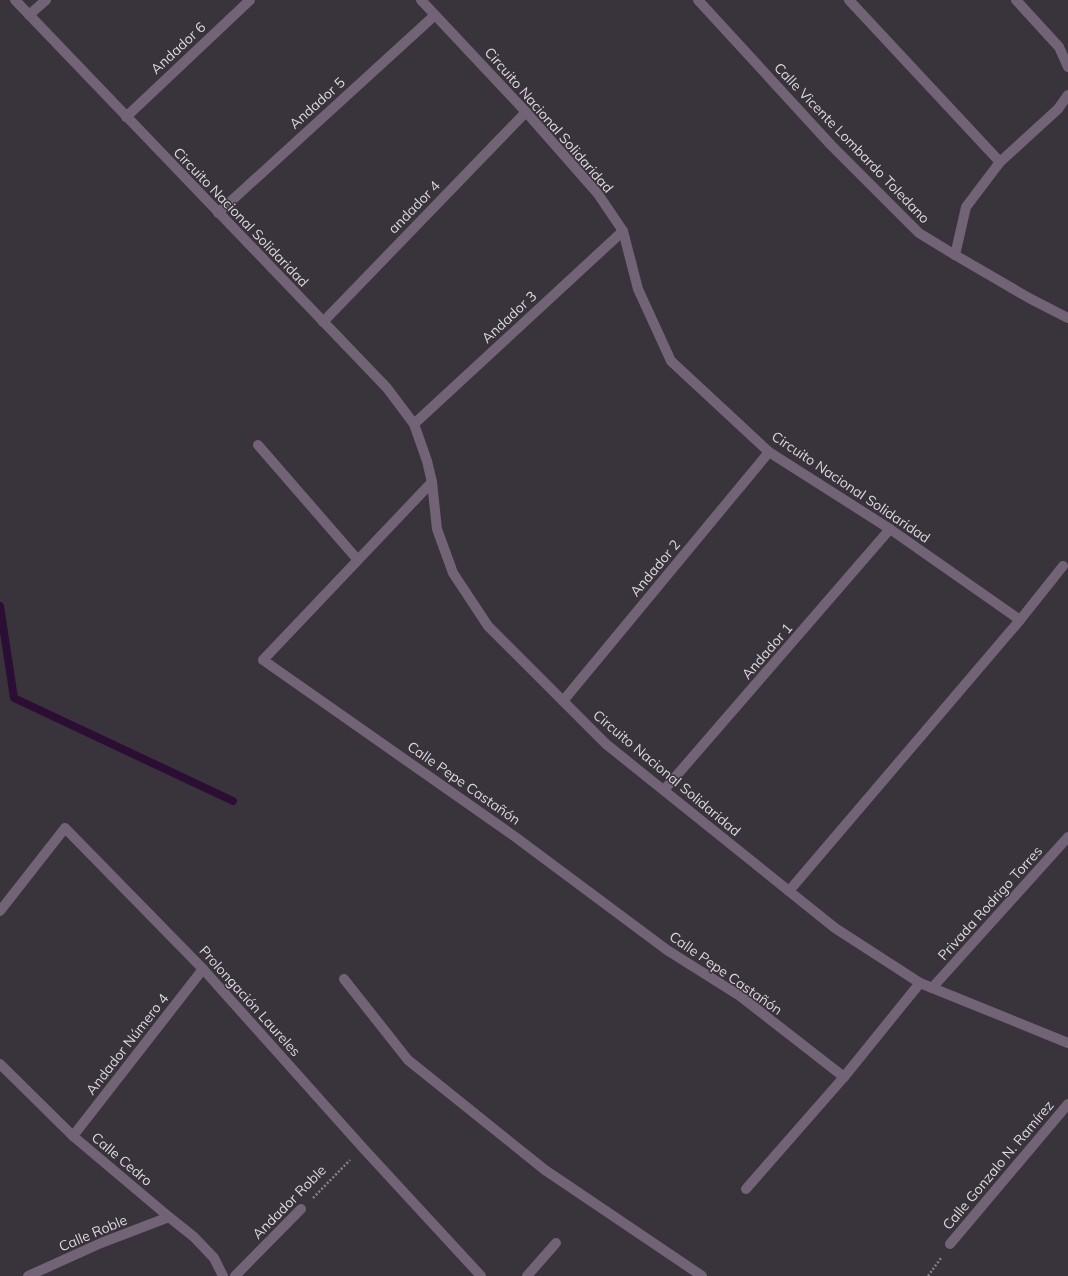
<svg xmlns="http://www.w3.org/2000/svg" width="1068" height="1276" font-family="Mulish,sans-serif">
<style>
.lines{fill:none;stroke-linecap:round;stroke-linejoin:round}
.stream{stroke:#2c0e35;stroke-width:8}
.path{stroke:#868187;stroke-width:2.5;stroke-dasharray:2 2;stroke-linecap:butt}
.minor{stroke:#726377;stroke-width:10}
.tertiary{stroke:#726377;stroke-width:10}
.labels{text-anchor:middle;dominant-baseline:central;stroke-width:3;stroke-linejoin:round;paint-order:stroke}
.street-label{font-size:14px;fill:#dbd7dc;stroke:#39333b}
</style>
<rect width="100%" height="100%" fill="#39333b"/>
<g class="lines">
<polyline class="stream" points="0,606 14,698 233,801"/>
<g class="path">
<polyline points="313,1198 350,1160"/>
<polyline points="928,1276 941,1258"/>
</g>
<g class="minor">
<polyline points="15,0 387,388 414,424 427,461 432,482 437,529 453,573 488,626 606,744 835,928 920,983 1068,1043"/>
<polyline points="421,0 526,112 598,194 623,231 638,289 671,361 769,452 890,529 1020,620"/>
<polyline points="849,0 1000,162"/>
<polyline points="1016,0 1059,47 1068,67"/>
<polyline points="29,15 46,0"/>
<polyline points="126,117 250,0"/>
<polyline points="218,213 435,15"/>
<polyline points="955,255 966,207 1000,162 1058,109 1068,95"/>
<polyline points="323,322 526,112"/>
<polyline points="414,424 623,231"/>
<polyline points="258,445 357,559"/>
<polyline points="432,482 263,660 514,836 667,950 740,996 844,1077"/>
<polyline points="563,701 769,452"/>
<polyline points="664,790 890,529"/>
<polyline points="789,891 1020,620 1063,566"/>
<polyline points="0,911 65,828 203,969 363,1148 481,1276"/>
<polyline points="344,979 408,1060 545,1170 702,1276"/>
<polyline points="932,988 1068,837"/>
<polyline points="0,1064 73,1136 169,1217 194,1237 214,1258 223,1276"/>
<polyline points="73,1136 203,969"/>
<polyline points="746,1189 844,1077 920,983"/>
<polyline points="950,1244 1068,1104"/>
<polyline points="28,1276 101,1243 169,1217"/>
<polyline points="235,1276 301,1209"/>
<polyline points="527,1276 556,1243"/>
</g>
<polyline class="tertiary" points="698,0 831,145 919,233 955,255 1029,298 1068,318"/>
</g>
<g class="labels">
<g class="street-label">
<text transform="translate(178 48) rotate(-43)">Andador 6</text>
<text transform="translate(317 103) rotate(-42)">Andador 5</text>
<text transform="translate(549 120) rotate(49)">Circuito Nacional Solidaridad</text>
<text transform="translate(852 143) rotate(46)">Calle Vicente Lombardo Toledano</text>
<text transform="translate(414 207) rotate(-46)">andador 4</text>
<text transform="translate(241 217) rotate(46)">Circuito Nacional Solidaridad</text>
<text transform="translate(509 317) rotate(-43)">Andador 3</text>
<text transform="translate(851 487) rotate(34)">Circuito Nacional Solidaridad</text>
<text transform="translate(655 568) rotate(-50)">Andador 2</text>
<text transform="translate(767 651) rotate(-49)">Andador 1</text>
<text transform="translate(667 773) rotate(40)">Circuito Nacional Solidaridad</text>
<text transform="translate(464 783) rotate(35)">Calle Pepe Castañón</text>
<text transform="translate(990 903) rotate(-48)">Privada Rodrigo Torres</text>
<text transform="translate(726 973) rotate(35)">Calle Pepe Castañón</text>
<text transform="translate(250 1001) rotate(48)">Prolongación Laureles</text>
<text transform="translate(127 1044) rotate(-52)">Andador Número 4</text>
<text transform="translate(122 1159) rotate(40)">Calle Cedro</text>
<text transform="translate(998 1165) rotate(-50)">Calle Gonzalo N. Ramírez</text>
<text transform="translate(289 1202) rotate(-45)">Andador Roble</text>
<text transform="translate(93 1233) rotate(-23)">Calle Roble</text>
</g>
</g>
</svg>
